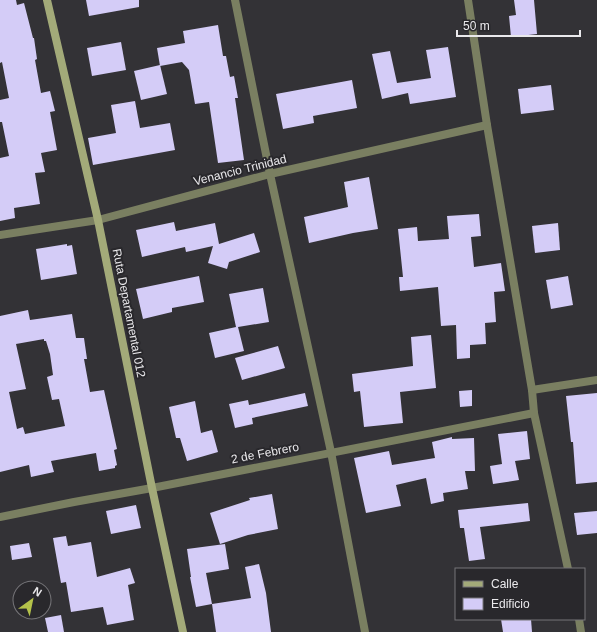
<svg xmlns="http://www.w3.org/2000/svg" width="597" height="632" font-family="Helvetica,sans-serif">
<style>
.building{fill:#d4ccf7;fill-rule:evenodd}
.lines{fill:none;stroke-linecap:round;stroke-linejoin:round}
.minor{stroke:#7a7f61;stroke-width:8}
.secondary{stroke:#a3aa79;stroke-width:8}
.labels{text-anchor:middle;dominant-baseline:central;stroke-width:4;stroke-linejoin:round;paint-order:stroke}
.street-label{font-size:12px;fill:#eae9ec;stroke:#29282c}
</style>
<rect width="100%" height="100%" fill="#333236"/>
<g class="building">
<polygon points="0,0 16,0 17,5 24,3 33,38 34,38 37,59 35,60 41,93 50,91 55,111 50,112 57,150 41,153 45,172 35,173 40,204 14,208 15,218 0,221 0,158 9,156 2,122 0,122 0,100 9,98 2,62 0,63"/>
<polygon points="86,0 139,0 139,7 89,16"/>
<polygon points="514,0 534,0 537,34 511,37 509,16 516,15"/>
<polygon points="218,25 223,56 226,56 230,77 234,76 238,98 235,98 244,160 218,163 209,102 195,104 189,70 182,62 160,66 157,48 185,43 183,31"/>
<polygon points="121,42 126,70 92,76 87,48"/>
<polygon points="448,47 456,97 410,104 408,93 382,99 372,54 390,51 397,83 431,78 426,50"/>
<polygon points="160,65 167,94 141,100 134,71"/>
<polygon points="352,80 357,108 313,116 314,123 283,129 276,94"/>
<polygon points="551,85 554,110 521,114 518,89"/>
<polygon points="135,101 140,128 170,123 175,150 93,165 88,138 116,133 111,105"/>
<polygon points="369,177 378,229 353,233 309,243 304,217 348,207 344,182"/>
<polygon points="479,214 481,236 471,237 474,267 501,263 505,291 494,292 496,322 485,323 486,344 470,345 470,358 457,359 456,325 441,326 438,287 400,291 399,277 403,277 398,229 417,227 418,241 449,239 447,216"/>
<polygon points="174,222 176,231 215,223 219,244 254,233 260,252 229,262 227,269 208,263 213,246 186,252 185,247 142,257 136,230"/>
<polygon points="558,223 560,250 535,253 532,226"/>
<polygon points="67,244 67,246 72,245 77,274 41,280 36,249"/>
<polygon points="199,276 204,302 172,308 172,312 143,319 136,289"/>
<polygon points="568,276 573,305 551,309 546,280"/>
<polygon points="263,288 269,322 238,327 244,351 215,358 209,333 236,327 229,294"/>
<path d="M28 310 30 320 72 314 76 338H84L87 359H84L90 392 104 390 117 449 114 450 117 465 115 466V468L99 471 96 453 51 461 54 472 31 477 29 465 0 472V316ZM44 339V341H46L50 354 53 375 47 377 52 400 59 399 65 426 25 434 23 427 17 429 9 392 26 389 16 344Z"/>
<polygon points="431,335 436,388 400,392 403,423 364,427 360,391 354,392 352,374 413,366 411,337"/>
<polygon points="278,346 285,368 242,380 235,358"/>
<polygon points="472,390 472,406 460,407 459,391"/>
<polygon points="305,393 308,406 252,418 253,424 235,428 229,404 248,400 249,405"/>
<polygon points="597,393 597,482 576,484 573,442 571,442 566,396"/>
<polygon points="195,401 201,433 212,430 218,452 187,461 180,438 176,438 169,407"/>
<polygon points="527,431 530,459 515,461 519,480 493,484 490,466 502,464 498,434"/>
<polygon points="452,437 452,439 474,438 475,471 465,471 468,489 443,493 444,501 431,504 426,478 396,485 401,506 366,513 354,458 389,451 392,465 435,458 432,442"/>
<polygon points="272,494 278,529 248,535 220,544 210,513 250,500 249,498"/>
<polygon points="528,503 530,521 480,527 485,559 469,561 464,528 460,528 458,510"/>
<polygon points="136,505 141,528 111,534 106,511"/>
<polygon points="597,511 597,533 577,535 574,513"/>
<polygon points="66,536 68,546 91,542 97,577 130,568 135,583 128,585 134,620 107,625 103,607 71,612 66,582 61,583 53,538"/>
<polygon points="29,543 32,557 12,560 10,546"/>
<polygon points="225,544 229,569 206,573 212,604 196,607 190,577 191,577 187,549"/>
<polygon points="259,564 266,593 271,632 216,632 212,604 251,598 245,567"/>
<polygon points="61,615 64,632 48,632 45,618"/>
<polygon points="501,619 531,619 532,632 503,632"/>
</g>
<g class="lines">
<g class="minor">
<polyline points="235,0 270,174 331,452 365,632"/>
<polyline points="468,0 487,125 532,390 534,413 568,569"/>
<polyline points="0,235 98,220 270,174 487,125"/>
<polyline points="532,390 597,380"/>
<polyline points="0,517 74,502 152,488 534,413"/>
<polyline points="579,619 581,632"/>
</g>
<polyline class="secondary" points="47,0 98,220 152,488 183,632"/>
</g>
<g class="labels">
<g class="street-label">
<text transform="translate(240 170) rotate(-14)">Venancio Trinidad</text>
<text transform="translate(129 313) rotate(79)">Ruta Departamental 012</text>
<text transform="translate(265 453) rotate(-11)">2 de Febrero</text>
</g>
</g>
<rect x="455" y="568" width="130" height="52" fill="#29282c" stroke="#767579"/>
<rect x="463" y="581" width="20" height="6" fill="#a3aa79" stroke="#767579"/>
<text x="491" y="588" font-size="12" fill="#eae9ec">Calle</text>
<rect x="463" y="598" width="20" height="12" fill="#d4ccf7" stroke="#767579"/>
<text x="491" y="608" font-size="12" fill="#eae9ec">Edificio</text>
<g transform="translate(32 600) rotate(33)"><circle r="19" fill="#29282c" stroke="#767579"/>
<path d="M0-3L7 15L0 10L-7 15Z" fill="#b4c24a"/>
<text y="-6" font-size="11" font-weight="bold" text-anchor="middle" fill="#eae9ec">N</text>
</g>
<path d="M457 30v6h123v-6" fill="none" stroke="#eae9ec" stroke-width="2"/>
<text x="463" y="30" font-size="12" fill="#eae9ec" stroke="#29282c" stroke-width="3" paint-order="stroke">50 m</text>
</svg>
